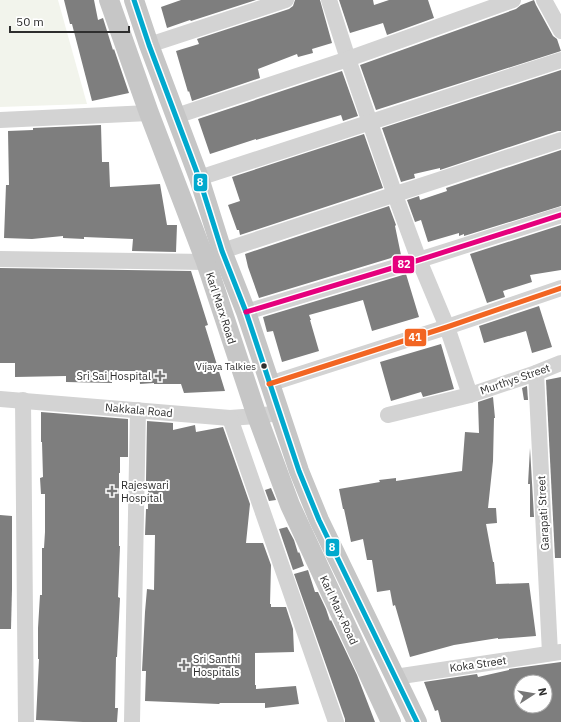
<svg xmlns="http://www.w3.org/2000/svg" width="561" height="722" font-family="'IBM Plex Sans',sans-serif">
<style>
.green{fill:#f2f4ec}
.building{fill:#7e7e7e;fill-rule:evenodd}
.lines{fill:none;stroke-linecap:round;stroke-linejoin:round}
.minor{stroke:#d3d3d3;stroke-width:16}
.major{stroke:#c6c6c6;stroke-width:20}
.bus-1-casing{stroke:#fff;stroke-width:8}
.bus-2-casing{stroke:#fff;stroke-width:8}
.bus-3-casing{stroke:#fff;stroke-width:8}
.bus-1{stroke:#00a9ce;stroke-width:5}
.bus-2{stroke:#e5007d;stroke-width:5}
.bus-3{stroke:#f26522;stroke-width:5}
.bus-dot{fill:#2e2e2e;stroke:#fff;stroke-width:1.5}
.poi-dot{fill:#777;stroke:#fff;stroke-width:1.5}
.labels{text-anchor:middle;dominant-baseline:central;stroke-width:4;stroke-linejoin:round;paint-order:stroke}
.bus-label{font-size:10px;fill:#2e2e2e;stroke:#fff;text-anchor:end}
.street-label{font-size:11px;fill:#2e2e2e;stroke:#fff}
.poi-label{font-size:11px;fill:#2e2e2e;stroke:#fff;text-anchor:start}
.line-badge{stroke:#fff;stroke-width:1.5}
.badge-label{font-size:11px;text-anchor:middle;font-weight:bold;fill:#fff}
</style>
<rect width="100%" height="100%" fill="#fff"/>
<polygon class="green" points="0,0 58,0 87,104 0,107"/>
<g class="building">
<polygon points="64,0 94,0 98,20 103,18 113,50 114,49 129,93 92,101 72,24 70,24"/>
<polygon points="181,0 256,0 191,21 190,20 167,28 161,7"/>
<polygon points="295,0 320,0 332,43 312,49 313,53 298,57 297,54 258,69 260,78 192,101 189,91 188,92 176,51 199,44 197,39 289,9 293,6"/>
<polygon points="339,0 373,0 374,5 389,0 428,0 434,18 387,35 383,23 350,33"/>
<polygon points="534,0 536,5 553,36 557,39 561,51 376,110 360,65 516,9 521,5"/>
<polygon points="561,70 561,131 558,131 440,170 440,168 414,174 415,178 401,182 382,128"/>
<polygon points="342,71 358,116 343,121 341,115 256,140 256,139 210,154 198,119"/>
<polygon points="101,125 102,162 109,162 110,187 160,184 167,225 177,225 176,252 132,251 133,239 84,237 84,239 63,238 63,236 32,239 4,238 6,185 9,185 8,131 33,130 33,128"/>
<polygon points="364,134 383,188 240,235 239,230 237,230 228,205 240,201 232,177"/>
<polygon points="561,150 561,206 464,236 464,234 459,236 459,233 428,242 421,220 415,222 407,200 419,196 420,200 447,191 446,188"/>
<polygon points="389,206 396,225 395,226 401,255 259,298 248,267 245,254"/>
<polygon points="561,225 561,270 530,275 532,282 503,291 505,297 487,303 470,254"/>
<polygon points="0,268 191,271 208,325 205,326 225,391 184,393 181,384 154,384 154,383 140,384 139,371 112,371 112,383 66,382 66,376 15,377 15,363 0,363"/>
<polygon points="406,274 419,317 372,331 363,300 309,315 311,320 310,320 319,351 282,362 273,331 267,332 263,317"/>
<polygon points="539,306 552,347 532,353 526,331 484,343 479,326"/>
<polygon points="441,344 454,389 423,397 421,392 391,401 380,362"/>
<polygon points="561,377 561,558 555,558 546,380"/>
<polygon points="527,386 528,400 524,400 522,388"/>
<polygon points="493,397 495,418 494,418 493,461 488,508 496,508 497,523 486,524 493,562 494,562 496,584 529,583 536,636 498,639 498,638 454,645 410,657 395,605 393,606 390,590 377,592 372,560 367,560 363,539 351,542 344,509 343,509 339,489 380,482 379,480 396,478 396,481 462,471 465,432 479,433 478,402"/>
<polygon points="41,412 128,419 128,457 120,457 120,473 119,473 119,546 120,546 118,597 120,598 117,657 116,657 115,708 118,708 117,722 83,722 36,720 39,659 38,659 38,628 40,595 42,595 42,548 44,548 45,532 45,494 41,494 40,478 43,477 42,442 41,442"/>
<polygon points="147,421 173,423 173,430 195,425 196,432 223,427 250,504 246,543 263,543 271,565 270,604 271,604 271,607 286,607 293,629 294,652 255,653 255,685 256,685 256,689 296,686 299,704 265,708 265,703 220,703 219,704 145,701 146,671 142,671 145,612 147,589 154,590 155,535 145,535 146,509 148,509 148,481 146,481"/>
<polygon points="530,448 534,517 530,517 530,484 528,484"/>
<polygon points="271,488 276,500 269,501 265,490"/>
<polygon points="0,515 12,516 12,589 11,629 0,629"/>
<polygon points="287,527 294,540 298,553 299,552 300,554 304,566 293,570 279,529"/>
<polygon points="308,570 315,592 318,592 326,609 330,621 331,620 357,675 375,722 345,722 345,719 294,574"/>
<path d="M561 662V722H441L438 710 435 711 424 682 477 674 478 677 509 670V669ZM521 682H545V706H521Z"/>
</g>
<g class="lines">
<g class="minor">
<polyline points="329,0 348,59 395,195 419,260 447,327 470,395"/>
<polyline points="544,0 561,31"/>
<polyline points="149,45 286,0"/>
<polyline points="176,116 348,59 513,0"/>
<polyline points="0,120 149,113"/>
<polyline points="199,178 561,60"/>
<polyline points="222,251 561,140"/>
<polyline points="0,259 206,262"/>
<polyline points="246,312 419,260 561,215"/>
<polyline points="536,373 550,653"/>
<polyline points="269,384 447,327 561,288"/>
<polyline points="0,399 230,418 257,416 279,413"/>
<polyline points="23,400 26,722"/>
<polyline points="388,415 470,395 536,373 561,363"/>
<polyline points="230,418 336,722"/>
<polyline points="395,677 561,652"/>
<polyline points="132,722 138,410"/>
</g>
<g class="major">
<polyline points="109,0 149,113 206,262 257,416 290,505 391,722"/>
<polyline points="134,0 149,45 199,178 222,251 246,312 299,471 319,520 417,722"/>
</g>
<g class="bus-1-casing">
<polyline id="bus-1" points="134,0 149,45 199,178 222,251 246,312 299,471 319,520 417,722"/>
</g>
<g class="bus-2-casing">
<polyline id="bus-2" points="246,312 419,260 561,215"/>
</g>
<g class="bus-3-casing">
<polyline id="bus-3" points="269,384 447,327 561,288"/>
</g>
<use href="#bus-1" class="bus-1"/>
<use href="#bus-2" class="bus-2"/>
<use href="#bus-3" class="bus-3"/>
</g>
<circle class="bus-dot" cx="264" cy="366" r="3.5"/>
<g class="poi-dot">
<path d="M158 370h4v4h4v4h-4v4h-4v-4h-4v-4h4z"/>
<path d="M110 485h4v4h4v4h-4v4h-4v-4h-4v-4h4z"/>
<path d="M182 659h4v4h4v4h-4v4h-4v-4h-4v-4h4z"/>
</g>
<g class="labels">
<g class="bus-label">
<text x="256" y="366">Vijaya Talkies</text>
</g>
<g class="street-label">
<text transform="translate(221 308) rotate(72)">Karl Marx Road</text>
<text transform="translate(515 379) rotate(-19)">Murthys Street</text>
<text transform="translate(139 410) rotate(5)">Nakkala Road</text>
<text transform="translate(543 513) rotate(-93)">Garapati Street</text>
<text transform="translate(339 610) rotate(65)">Karl Marx Road</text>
<text transform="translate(478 664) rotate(-8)">Koka Street</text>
</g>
<g class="poi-label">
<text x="151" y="376" text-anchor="end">Sri Sai Hospital</text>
<text x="121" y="485">Rajeswari<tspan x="121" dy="13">Hospital</tspan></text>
<text x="193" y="659">Sri Santhi<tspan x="193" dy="13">Hospitals</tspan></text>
</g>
</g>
<g class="line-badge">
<rect x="193" y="173" width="15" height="19" rx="4" fill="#00a9ce"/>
<rect x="392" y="255" width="23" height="19" rx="4" fill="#e5007d"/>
<rect x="404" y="328" width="23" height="19" rx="4" fill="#f26522"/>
<rect x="325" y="538" width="15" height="19" rx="4" fill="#00a9ce"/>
</g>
<g class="badge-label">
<text x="200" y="186">8</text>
<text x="404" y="268">82</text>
<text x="415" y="341">41</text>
<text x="332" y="551">8</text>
</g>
<g transform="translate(533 694) rotate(78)"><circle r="19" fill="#ffffff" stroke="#ababab"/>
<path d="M0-3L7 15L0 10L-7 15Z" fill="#777777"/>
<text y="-6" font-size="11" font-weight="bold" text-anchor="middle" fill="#2e2e2e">N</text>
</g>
<path d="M10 26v6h119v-6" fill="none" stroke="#2e2e2e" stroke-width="2"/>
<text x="16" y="26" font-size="12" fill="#2e2e2e" stroke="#ffffff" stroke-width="3" paint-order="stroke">50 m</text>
</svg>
